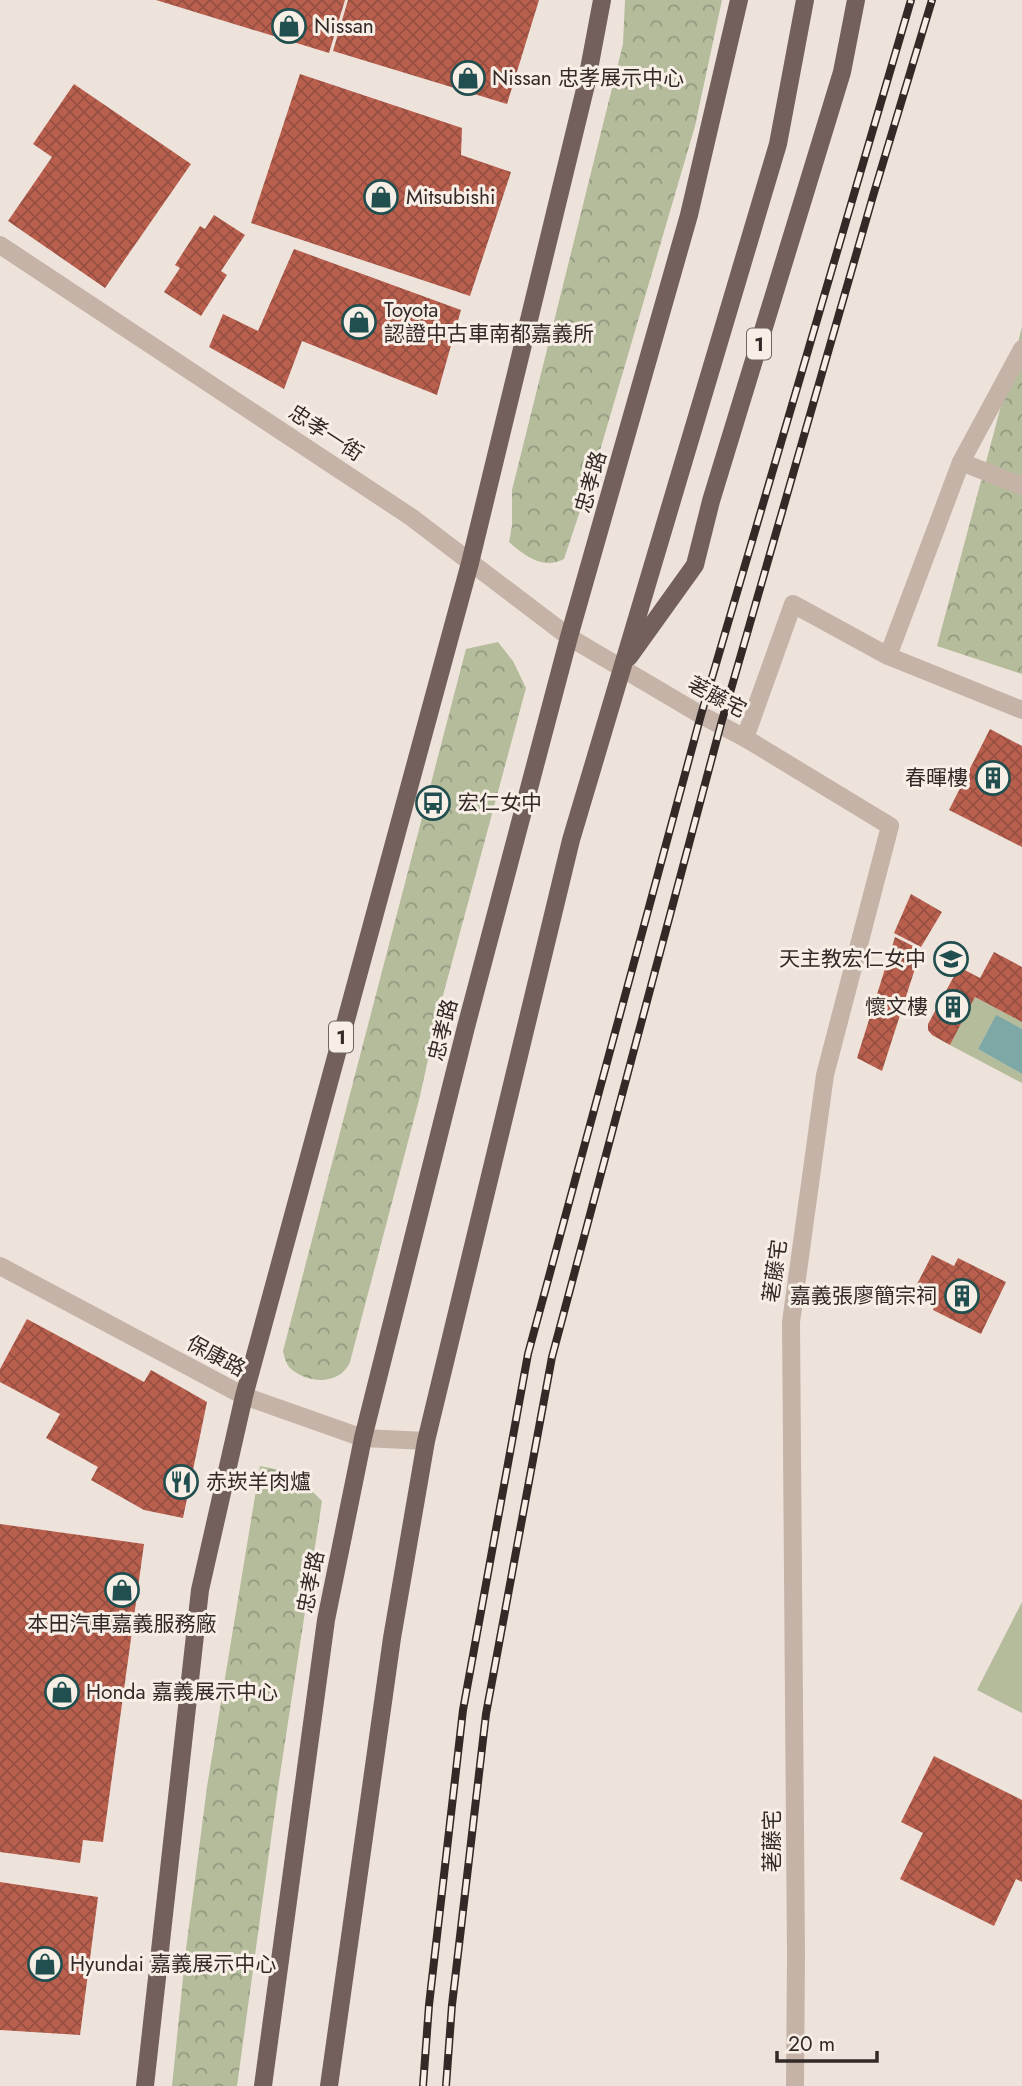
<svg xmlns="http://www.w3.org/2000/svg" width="1022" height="2086" font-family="Jost,'Noto Sans TC',sans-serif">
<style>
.forest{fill:url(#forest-crowns)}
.garden{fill:#b4bc9c}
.water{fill:#7da8a6}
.building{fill:url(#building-cross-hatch)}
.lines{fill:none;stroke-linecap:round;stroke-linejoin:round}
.lane{stroke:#c5b3a8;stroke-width:18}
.street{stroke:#c5b3a8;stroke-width:18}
.primary{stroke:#73605a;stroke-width:18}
.rail-casing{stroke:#332a27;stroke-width:8}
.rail{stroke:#f7eee6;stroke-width:5;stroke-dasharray:16;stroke-linecap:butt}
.labels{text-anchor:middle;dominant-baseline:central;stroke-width:6;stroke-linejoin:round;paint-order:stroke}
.shield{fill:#f7eee6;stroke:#6e6560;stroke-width:2}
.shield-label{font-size:19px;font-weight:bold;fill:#332a27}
.poi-label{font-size:21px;fill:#332a27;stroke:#f7eee6;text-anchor:start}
.street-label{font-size:21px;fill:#332a27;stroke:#f7eee6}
</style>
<defs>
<pattern id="forest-crowns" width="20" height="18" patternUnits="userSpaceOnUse" patternTransform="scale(1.75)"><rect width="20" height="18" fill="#b4bc9c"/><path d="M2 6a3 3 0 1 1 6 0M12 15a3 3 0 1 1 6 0" fill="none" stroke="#93997f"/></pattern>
<pattern id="building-cross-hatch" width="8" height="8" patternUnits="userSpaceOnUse" patternTransform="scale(1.75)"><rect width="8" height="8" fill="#b95f4e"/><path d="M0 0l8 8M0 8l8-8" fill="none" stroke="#974f41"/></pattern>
</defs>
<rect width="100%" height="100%" fill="#eee3da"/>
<g class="forest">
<path d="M625 0H722L695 126 599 454 564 559C543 570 525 556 509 542L512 526V490L623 44Z"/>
<polygon points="1022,327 1022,674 937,646"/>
<path d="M498 642 513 661 526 688 438 1014 420 1096 350 1362C340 1386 306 1384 289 1367 286 1363 284 1356 283 1351L466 649Z"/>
<polygon points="260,1466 294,1473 322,1501 279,1781 237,2086 172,2086 186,1949 207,1787"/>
</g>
<g class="garden">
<polygon points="975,997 1022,1022 1022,1029 996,1016 978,1049 1022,1074 1022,1083 950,1045"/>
<polygon points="1022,1602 1022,1713 977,1690"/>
</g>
<polygon class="water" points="996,1015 1022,1029 1022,1074 978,1049"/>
<g class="building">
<polygon points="156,0 345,0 329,53"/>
<polygon points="348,0 539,0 507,104 333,51"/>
<polygon points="300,74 462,128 461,155 511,172 470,296 251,223"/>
<polygon points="74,84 191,164 105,288 8,221 52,157 33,144"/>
<polygon points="214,215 245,235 221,271 227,275 201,316 164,292 180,268 175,265 200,226 205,229"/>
<polygon points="294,249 461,310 437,395 302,341 284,389 209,347 223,314 258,331"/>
<polygon points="990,729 1022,746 1022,847 949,810"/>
<polygon points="911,894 942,912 921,947 894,933"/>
<polygon points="895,937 921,950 882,1071 857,1058"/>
<polygon points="994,952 1022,967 1022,1022 975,997 950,1045 932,1035 928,1030 928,1024 959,967 980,978"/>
<polygon points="932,1255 954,1266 958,1258 1006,1282 981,1334 933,1310 936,1301 914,1290"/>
<polygon points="27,1319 144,1382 151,1370 207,1402 183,1518 144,1510 91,1480 98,1467 46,1438 60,1414 0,1382 0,1369"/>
<polygon points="0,1524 144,1544 103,1842 83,1840 80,1863 0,1852"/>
<polygon points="934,1756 1022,1800 1022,1882 1016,1879 994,1926 900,1879 923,1833 901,1822"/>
<polygon points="0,1882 98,1897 80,2035 0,2030"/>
</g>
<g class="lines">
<g class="lane">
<polyline points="961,462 1022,486"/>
<polyline points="888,656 1022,710"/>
</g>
<g class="street">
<polyline points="0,245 411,517 569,637 701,715 745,738 890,826 825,1075 791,1322 796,1955 795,2086"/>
<polyline points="745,738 793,604 888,656 961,462 1022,349"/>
<polyline points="0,1266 244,1396 363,1438 426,1441"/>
</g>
<g class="primary">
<polyline points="629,657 695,565 711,501 842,72 856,0"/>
<polyline points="145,2086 200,1590 244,1396 470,563 586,85 602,0"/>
<polyline points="263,2086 326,1620 363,1438 466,1027 569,637 689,215 739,0"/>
<polyline points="329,2086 392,1638 426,1441 571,840 778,144 805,0"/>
</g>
<g class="rail-casing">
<g id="rail">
<polyline points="423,2086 429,2005 463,1710 528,1354 701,715 911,0"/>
<polyline points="446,2086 452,2005 486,1714 552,1357 721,724 873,196 932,0"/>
</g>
</g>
<use href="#rail" class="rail"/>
</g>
<defs>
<g id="shop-ring" transform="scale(1.75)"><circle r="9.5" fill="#f7eee6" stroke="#214f4f" stroke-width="1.5"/><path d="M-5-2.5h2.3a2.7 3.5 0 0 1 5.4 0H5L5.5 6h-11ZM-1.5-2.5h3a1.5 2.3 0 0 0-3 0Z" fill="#214f4f"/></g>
<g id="building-ring" transform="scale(1.75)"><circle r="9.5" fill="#f7eee6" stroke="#214f4f" stroke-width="1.5"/><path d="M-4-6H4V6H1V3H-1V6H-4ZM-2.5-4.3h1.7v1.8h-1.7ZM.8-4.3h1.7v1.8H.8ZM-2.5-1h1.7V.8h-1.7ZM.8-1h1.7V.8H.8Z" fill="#214f4f"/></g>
<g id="bus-ring" transform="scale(1.75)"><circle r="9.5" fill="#f7eee6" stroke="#214f4f" stroke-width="1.5"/><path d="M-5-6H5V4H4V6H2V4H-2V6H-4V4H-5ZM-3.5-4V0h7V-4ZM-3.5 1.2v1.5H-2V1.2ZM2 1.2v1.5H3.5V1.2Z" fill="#214f4f"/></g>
<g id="school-ring" transform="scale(1.75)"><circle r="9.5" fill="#f7eee6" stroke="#214f4f" stroke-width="1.5"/><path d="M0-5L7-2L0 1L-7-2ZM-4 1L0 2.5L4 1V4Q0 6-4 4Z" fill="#214f4f"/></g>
<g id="restaurant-ring" transform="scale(1.75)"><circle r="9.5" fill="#f7eee6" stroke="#214f4f" stroke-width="1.5"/><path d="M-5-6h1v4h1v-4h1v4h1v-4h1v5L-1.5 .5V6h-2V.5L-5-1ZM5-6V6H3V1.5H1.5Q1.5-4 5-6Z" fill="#214f4f"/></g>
</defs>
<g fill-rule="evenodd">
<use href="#shop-ring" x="289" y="26"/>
<use href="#shop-ring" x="468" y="78"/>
<use href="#shop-ring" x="381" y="197"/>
<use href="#shop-ring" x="359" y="322"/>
<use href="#building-ring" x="993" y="778"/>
<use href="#bus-ring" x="433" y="803"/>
<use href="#school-ring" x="951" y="959"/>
<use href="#building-ring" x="953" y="1007"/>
<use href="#building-ring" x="962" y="1296"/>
<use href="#restaurant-ring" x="181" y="1482"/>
<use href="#shop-ring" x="122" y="1590"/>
<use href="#shop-ring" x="62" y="1692"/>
<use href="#shop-ring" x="45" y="1964"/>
</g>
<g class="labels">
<g class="shield">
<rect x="747" y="328.5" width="24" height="31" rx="5"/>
<rect x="329" y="1021.5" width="24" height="31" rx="5"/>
</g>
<g class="shield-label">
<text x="759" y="344">1</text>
<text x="341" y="1037">1</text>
</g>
<g class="poi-label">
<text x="314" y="26">Nissan</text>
<text x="492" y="78">Nissan 忠孝展示中心</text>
<text x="406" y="197">Mitsubishi</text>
<text x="384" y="310">Toyota<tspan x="384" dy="24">認證中古車南都嘉義所</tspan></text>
<text x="968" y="778" text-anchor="end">春暉樓</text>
<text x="458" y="803">宏仁女中</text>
<text x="926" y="959" text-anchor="end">天主教宏仁女中</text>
<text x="928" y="1007" text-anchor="end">懷文樓</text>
<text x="937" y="1296" text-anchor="end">嘉義張廖簡宗祠</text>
<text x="206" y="1482">赤崁羊肉爐</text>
<text x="122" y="1624" text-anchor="middle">本田汽車嘉義服務廠</text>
<text x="86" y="1692">Honda 嘉義展示中心</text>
<text x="70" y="1964">Hyundai 嘉義展示中心</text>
</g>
<g class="street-label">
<text transform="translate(326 433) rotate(33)">忠孝一街</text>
<text transform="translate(591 482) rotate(-74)">忠孝路</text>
<text transform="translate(717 697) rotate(28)">荖藤宅</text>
<text transform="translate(443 1030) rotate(-76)">忠孝路</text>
<text transform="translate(775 1271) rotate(-82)">荖藤宅</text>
<text transform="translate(216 1356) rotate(28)">保康路</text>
<text transform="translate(311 1582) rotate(-79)">忠孝路</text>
<text transform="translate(772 1841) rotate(-90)">荖藤宅</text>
</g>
</g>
<path d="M777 2051v10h100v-10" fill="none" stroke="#332a27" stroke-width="3.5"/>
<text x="788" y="2051" font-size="21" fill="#332a27" stroke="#f7eee6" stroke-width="5" paint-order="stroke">20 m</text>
</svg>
